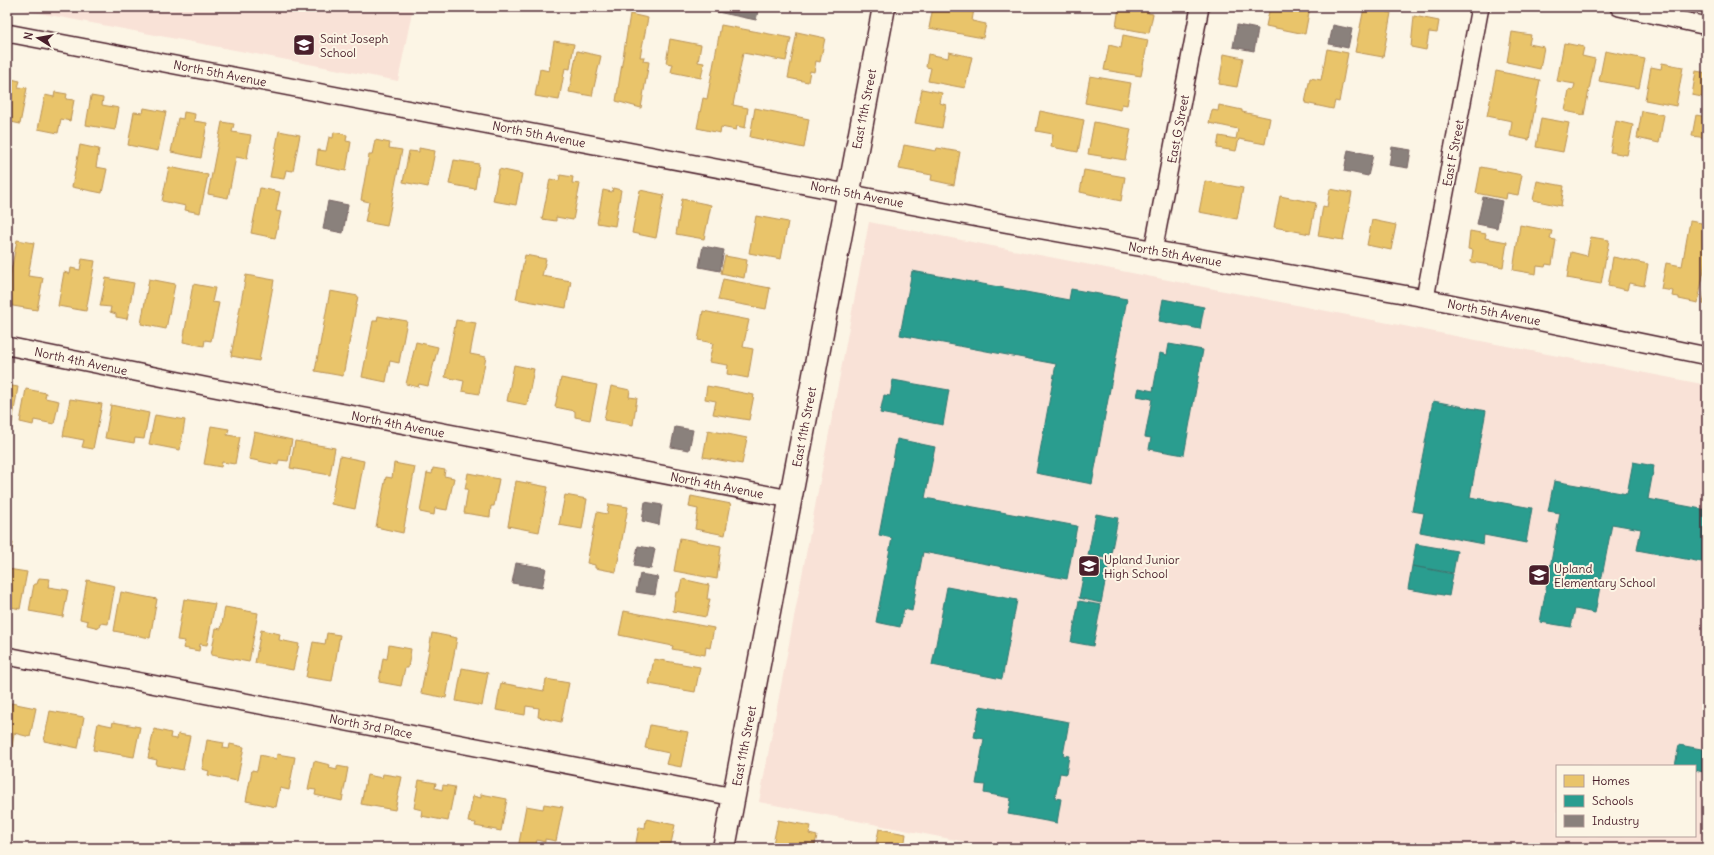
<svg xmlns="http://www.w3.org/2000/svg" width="1714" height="855" font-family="Delius,sans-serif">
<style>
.built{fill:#f9e2d7;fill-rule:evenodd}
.homes{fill:#e9c46a;stroke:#b99257}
.schools{fill:#2a9d8f;stroke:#347771}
.industry{fill:#8a817c;stroke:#776464}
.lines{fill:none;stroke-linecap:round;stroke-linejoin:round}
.street-casing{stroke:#4a1f2b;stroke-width:20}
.secondary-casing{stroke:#4a1f2b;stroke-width:25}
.street{stroke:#fcf5e5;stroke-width:17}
.secondary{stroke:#fcf5e5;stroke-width:22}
.labels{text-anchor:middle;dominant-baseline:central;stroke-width:4;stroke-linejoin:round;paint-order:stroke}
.poi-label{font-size:12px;fill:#4a1f2b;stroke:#fcf5e5;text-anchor:start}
.street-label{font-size:12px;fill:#4a1f2b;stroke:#fcf5e5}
</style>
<rect width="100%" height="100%" fill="#fcf5e5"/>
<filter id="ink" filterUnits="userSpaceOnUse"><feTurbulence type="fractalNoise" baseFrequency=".025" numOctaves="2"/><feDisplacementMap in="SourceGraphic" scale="8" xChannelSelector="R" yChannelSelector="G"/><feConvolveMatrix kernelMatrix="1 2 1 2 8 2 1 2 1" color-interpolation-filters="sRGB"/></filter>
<g filter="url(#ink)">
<g class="built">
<polygon points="7,7 413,7 398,81"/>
<path d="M869 222 1707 385V848H997L759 802ZM1557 766H1695V836H1557Z"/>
</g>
<g class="homes">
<polygon points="933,7 964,7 974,9 972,21 986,24 983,38 929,28"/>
<polygon points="1119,7 1149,7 1148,13 1153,14 1149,33 1116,27"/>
<polygon points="1270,7 1310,7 1305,34 1266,26"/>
<polygon points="1367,7 1388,7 1387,12 1391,13 1383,57 1355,52 1364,8"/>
<polygon points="630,14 648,18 640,57 644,57 643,61 649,62 641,108 616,101"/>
<polygon points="1414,16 1439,21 1437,33 1429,32 1426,50 1411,47"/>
<polygon points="721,25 791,38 786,61 743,53 733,105 748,108 745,128 737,126 736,130 721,127 720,133 697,128 703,98 707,99"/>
<polygon points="797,32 825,38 820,62 816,61 814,72 810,71 808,82 788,78"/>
<polygon points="1512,32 1531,35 1529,44 1544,47 1540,69 1507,62"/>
<polygon points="1123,35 1148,40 1141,76 1104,70 1109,45 1121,48"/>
<polygon points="670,39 701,45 698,62 704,63 701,78 671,72 673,64 666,63"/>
<polygon points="554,41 574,44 570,69 565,68 559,100 535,96 540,69 549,71"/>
<polygon points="1564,43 1584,47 1582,56 1595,59 1584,115 1565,111 1569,90 1573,91 1575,84 1557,81"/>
<polygon points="1327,49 1348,53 1339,102 1335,101 1333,109 1305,103 1310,78 1321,80"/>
<polygon points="577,51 601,56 592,96 569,92"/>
<polygon points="1605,51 1645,59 1639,88 1599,81"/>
<polygon points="949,52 972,57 965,88 928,81 931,68 926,67 928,54 948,58"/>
<polygon points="1224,54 1243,58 1237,87 1219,84"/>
<polygon points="1662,63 1683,67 1676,106 1645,100 1651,67 1661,69"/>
<polygon points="1496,71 1540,80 1529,140 1510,136 1512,121 1487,116"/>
<polygon points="1696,71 1707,73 1707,98 1692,95"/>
<polygon points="1090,76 1131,83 1127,105 1122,104 1121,110 1085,103"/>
<polygon points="7,78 20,81 18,87 27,88 20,124 7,121"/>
<polygon points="922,89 942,93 940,103 946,105 942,128 915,123"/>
<polygon points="55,92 67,94 66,99 74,100 70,121 61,119 58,133 38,129 45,95 54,97"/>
<polygon points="91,96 103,98 102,105 119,108 115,130 86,125"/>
<polygon points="1219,105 1242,110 1242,112 1270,118 1265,144 1239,139 1236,151 1217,148 1219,136 1236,139 1238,129 1209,123 1212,110 1218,111"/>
<polygon points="144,108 166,112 158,151 128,145 134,112 143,113"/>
<polygon points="755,108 809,119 804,148 750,137"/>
<polygon points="1040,111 1084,120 1078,152 1051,147 1053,134 1036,131"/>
<polygon points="1642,111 1664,115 1659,143 1637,138"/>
<polygon points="184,112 195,114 194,121 207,123 201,158 171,152 178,118 183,119"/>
<polygon points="1696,115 1707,117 1707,138 1692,136"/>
<polygon points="1541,118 1569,123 1563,152 1536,147"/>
<polygon points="1616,121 1633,125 1627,155 1610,152"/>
<polygon points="222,122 234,124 232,132 251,135 247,159 236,157 228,198 208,194"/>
<polygon points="1094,122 1131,129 1125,160 1088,154"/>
<polygon points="279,131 300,135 293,171 286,170 284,179 270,177"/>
<polygon points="334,132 347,135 346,141 351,142 346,171 316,165 318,150 326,151 329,137 333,138"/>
<polygon points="375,140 390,143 389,148 402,150 387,226 365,222 369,202 361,200 369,155 372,155"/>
<polygon points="80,145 99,149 96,167 107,169 102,193 72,187"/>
<polygon points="904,145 936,151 937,148 960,152 954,185 931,180 932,175 899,169"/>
<polygon points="419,148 435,151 428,187 403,182 409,151 419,152"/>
<polygon points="454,160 479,164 475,189 449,184"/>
<polygon points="169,167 208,175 200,213 185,210 186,206 162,201"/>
<polygon points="1481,167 1522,175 1518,195 1507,193 1506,199 1476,193"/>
<polygon points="499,169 522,174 516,205 493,201"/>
<polygon points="1084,170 1125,177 1121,201 1080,192"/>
<polygon points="560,175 573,177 572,183 580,184 573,220 556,217 556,221 542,219 550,179 559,181"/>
<polygon points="1205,181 1243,188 1237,219 1199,212"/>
<polygon points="1537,181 1564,186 1561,206 1533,200"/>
<polygon points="260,188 280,192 276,211 281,212 275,238 251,233"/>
<polygon points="613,188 621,190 615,226 597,223 603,190 612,192"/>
<polygon points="1330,189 1352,193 1343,240 1318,236 1323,206 1327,207"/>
<polygon points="640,190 664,195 656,238 632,233"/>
<polygon points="1280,196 1316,203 1310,234 1274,227"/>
<polygon points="682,199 711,205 704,239 676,234"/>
<polygon points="756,216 788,222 781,259 749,253"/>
<polygon points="1372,220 1396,225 1391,250 1367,245"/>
<polygon points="1690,221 1707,224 1707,252 1698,303 1679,299 1679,297 1672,296 1673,291 1661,289 1666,263 1682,266"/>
<polygon points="1520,225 1552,231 1550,239 1556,240 1552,265 1546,264 1545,267 1537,266 1536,274 1513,270"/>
<polygon points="1470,231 1486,234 1485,238 1507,242 1503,267 1471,262 1473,250 1468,249"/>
<polygon points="1591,237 1609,240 1601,284 1567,278 1571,252 1587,256"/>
<polygon points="17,240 34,243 28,276 43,278 37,310 7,305 7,292"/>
<polygon points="525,255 546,259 542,276 571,281 566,308 516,299"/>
<polygon points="725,256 747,260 744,278 721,273"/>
<polygon points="1613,257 1648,264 1644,286 1629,283 1627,290 1608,286"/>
<polygon points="82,259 95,261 86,311 58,306 64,272 70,274 71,268 80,270"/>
<polygon points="246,275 274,280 259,361 231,356"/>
<polygon points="106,278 134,283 127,319 116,317 116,314 110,312 111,307 100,306"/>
<polygon points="149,279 175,284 166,329 141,324"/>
<polygon points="723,279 770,288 766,309 718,300"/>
<polygon points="1707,282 1707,305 1703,304"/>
<polygon points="193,284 215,288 212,302 219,303 211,341 205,340 204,346 183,342"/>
<polygon points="330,291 358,296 343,376 315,371"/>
<polygon points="703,311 749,320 743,347 753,349 748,378 727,374 728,365 709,362 713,343 698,340"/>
<polygon points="378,316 407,321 399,363 390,361 386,382 362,377 373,321 377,321"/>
<polygon points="456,320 476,323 470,354 486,357 479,394 462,391 464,381 445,377"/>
<polygon points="416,342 438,347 428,386 419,384 418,387 406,384"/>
<polygon points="514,365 534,369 527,405 507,401"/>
<polygon points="561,378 597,385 590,420 575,417 575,411 555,407"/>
<polygon points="7,385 18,387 12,423 7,422"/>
<polygon points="611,386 630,390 629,397 637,398 633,425 604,420"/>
<polygon points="707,386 754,395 749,420 713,414 716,401 705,399"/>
<polygon points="26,389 46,393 45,398 59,401 54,424 34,420 33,425 20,422"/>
<polygon points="70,399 102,404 93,449 82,447 84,440 63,436"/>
<polygon points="111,405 149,413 144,439 135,438 134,443 105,438"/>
<polygon points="155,415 185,420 180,450 149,444"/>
<polygon points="211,426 229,429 227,435 240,437 235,464 222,462 221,467 204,464"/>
<polygon points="708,430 747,438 742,464 703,457"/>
<polygon points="254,432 292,440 288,461 279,460 278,465 249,459"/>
<polygon points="295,441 335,448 330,475 290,468"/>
<polygon points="340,456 364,461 355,509 331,504"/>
<polygon points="394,463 415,467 403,533 376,527 386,477 392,478"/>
<polygon points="433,468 445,470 444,476 454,478 447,510 435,508 434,515 420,512 427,473 432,474"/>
<polygon points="468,473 499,479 494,506 491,506 490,517 464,513 468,489 465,489"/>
<polygon points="516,481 548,487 539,532 508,526"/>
<polygon points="565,495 587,499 582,529 559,525"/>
<polygon points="691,496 731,504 725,535 695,529 698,509 689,507"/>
<polygon points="609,504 628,507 616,572 595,568 595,565 587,563 597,512 607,514"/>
<polygon points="680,538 721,546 717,579 674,571"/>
<polygon points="7,542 13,543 8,569 27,572 20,609 7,606"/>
<polygon points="39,578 50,579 48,587 68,590 63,617 29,611 34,584 37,584"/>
<polygon points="682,579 709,585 707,599 710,599 706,617 673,611 676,592 679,592"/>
<polygon points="87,580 115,586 108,624 100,623 99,628 87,625 88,621 80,619"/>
<polygon points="121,592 157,599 150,638 114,631"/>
<polygon points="184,599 215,604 207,645 200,644 199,651 183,648 185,641 177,640"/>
<polygon points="225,607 258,613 249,662 211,655 216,628 221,629"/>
<polygon points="624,611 714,628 710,648 706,647 705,655 672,649 673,646 619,635"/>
<polygon points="261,630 280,634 279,640 299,644 293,670 255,663"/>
<polygon points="327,633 340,635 332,681 306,677 313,642 325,644"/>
<polygon points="432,633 457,638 446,698 421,693"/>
<polygon points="389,645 411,649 408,668 405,668 401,686 379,682 383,658 387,659"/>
<polygon points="654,659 700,667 695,692 649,684"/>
<polygon points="462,668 488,673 482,706 456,701"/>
<polygon points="546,679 569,683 561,722 538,717 539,708 526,706 525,715 496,710 501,683 544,691"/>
<polygon points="11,703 36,708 30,737 14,733 12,747 7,746 7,706 10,707"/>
<polygon points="50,711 84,717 78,748 44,741"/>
<polygon points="113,722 140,727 134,757 93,750 98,723 112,726"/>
<polygon points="650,725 688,732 681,767 666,764 669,753 645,748"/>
<polygon points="154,729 171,733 170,738 177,739 178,734 190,736 183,770 156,765 157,760 148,758"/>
<polygon points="207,740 224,743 223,748 229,749 230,744 244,747 237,781 208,775 209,771 202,769"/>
<polygon points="277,754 295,757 289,790 280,788 276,807 246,801 252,770 257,771 260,755 276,759"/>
<polygon points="314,761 330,765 329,768 337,770 337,766 348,768 342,801 315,795 316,790 308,789"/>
<polygon points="383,774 402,777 395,810 361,804 367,775 382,778"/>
<polygon points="419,780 436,783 435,788 442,790 443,785 455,787 448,821 421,816 422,810 414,808"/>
<polygon points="481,794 507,799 501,831 475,826 476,823 468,822 473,796 481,798"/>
<polygon points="544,804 563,807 556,841 545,839 545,842 537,840 535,848 518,848 526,806 543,809"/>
<polygon points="646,819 675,825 670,848 635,848 639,827 645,828"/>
<polygon points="778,820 811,826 809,834 817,836 814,848 794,848 773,844"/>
<polygon points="879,829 906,834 904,848 875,848"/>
</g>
<g class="schools">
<polygon points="912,271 1069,300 1071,289 1127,299 1092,484 1036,473 1056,364 900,335"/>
<polygon points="1163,299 1204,307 1200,329 1159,321"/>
<polygon points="1169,344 1203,350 1184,455 1149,449 1151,438 1145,437 1152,399 1137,396 1139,388 1153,391 1160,353 1167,355"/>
<polygon points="893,380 949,390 943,425 880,413 884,395 890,396"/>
<polygon points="1433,401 1486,411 1470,497 1532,508 1526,543 1484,535 1483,544 1420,532 1424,513 1412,511"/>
<polygon points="897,439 935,447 925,498 1077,526 1067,579 923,552 912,611 904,609 900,627 876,622 892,538 879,535"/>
<polygon points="1633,462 1654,466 1648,499 1707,510 1707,563 1637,550 1641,529 1612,524 1595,613 1575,609 1571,627 1540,622 1560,513 1548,511 1554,481 1627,494"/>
<polygon points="1096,514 1118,518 1110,559 1088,555"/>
<polygon points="1416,544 1457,551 1453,573 1412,566"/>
<polygon points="1087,557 1109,562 1101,603 1079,598"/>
<polygon points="1412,566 1453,574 1449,596 1408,589"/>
<polygon points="947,587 1017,600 1002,679 932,665"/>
<polygon points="1079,601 1101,605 1093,646 1071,642"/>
<polygon points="980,706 1069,722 1063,755 1069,756 1066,774 1060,773 1055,798 1061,799 1057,823 1008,814 1011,798 984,793 985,785 976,784 984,739 974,737"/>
<polygon points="1679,745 1707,750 1707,773 1695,770 1695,766 1675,766"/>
</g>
<g class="industry">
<polygon points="693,7 759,7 756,20"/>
<polygon points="1237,25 1258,29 1254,51 1233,47"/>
<polygon points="1333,25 1352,29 1348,48 1329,44"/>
<polygon points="1392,147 1411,150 1408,168 1389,165"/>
<polygon points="1348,150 1373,155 1368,176 1344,171"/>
<polygon points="1483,197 1502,201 1497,228 1477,224"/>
<polygon points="328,201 348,205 343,233 323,229"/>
<polygon points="703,246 724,250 720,271 699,267"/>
<polygon points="675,427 693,430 689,450 671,447"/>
<polygon points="645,502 662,505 659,525 642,521"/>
<polygon points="638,546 655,549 651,569 634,566"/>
<polygon points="516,563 546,568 542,588 512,583"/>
<polygon points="640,574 658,577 655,595 636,592"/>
</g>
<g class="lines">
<g class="street-casing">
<g id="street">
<polyline points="1619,7 1707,26"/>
<polyline points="7,33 1004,223 1425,298 1707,356"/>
<polyline points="1153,251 1200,7"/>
<polyline points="1425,298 1480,7"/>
<polyline points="7,346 209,387 790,499"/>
<polyline points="7,656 734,797"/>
</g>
</g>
<g class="secondary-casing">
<polyline id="secondary" points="724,848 884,7"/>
</g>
<use href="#street" class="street"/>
<use href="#secondary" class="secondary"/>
</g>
</g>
<defs>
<g id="school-square" transform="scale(1.15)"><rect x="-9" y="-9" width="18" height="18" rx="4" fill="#4a1f2b" stroke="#fcf5e5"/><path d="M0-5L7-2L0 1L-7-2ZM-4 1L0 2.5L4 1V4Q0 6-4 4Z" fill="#fff"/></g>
</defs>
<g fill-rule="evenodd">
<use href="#school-square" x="304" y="45"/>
<use href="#school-square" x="1089" y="566"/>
<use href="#school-square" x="1539" y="575"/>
</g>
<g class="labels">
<g class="poi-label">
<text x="320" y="38">Saint Joseph<tspan x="320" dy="14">School</tspan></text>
<text x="1104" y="559">Upland Junior<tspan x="1104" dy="14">High School</tspan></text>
<text x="1554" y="568">Upland<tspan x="1554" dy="14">Elementary School</tspan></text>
</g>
<g class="street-label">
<text transform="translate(220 73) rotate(11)">North 5th Avenue</text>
<text transform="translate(864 109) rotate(-79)">East 11th Street</text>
<text transform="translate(1178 129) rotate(-79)">East G Street</text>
<text transform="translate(539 134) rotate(11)">North 5th Avenue</text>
<text transform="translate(1453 153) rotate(-79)">East F Street</text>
<text transform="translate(857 194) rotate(11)">North 5th Avenue</text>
<text transform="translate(1175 254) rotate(10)">North 5th Avenue</text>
<text transform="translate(1494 312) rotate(11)">North 5th Avenue</text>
<text transform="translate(81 361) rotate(12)">North 4th Avenue</text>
<text transform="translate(398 424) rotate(11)">North 4th Avenue</text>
<text transform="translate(804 427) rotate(-79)">East 11th Street</text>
<text transform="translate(717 485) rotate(11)">North 4th Avenue</text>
<text transform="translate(371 726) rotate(11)">North 3rd Place</text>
<text transform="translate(744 746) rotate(-79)">East 11th Street</text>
</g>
</g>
<rect width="1714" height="855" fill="none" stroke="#fcf5e5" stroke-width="24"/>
<rect x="12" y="12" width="1690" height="831" fill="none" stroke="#4a1f2b" stroke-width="1.5" filter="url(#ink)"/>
<rect x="1556" y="765" width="140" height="72" fill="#fcf5e5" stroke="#b59f9b"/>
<rect x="1564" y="775" width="20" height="12" fill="#e9c46a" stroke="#b59f9b"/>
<text x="1592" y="785" font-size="12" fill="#4a1f2b">Homes</text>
<rect x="1564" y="795" width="20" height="12" fill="#2a9d8f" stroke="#b59f9b"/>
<text x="1592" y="805" font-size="12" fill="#4a1f2b">Schools</text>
<rect x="1564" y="815" width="20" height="12" fill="#8a817c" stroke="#b59f9b"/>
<text x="1592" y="825" font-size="12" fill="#4a1f2b">Industry</text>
<g transform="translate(38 38) rotate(281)" stroke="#fcf5e5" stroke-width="3" paint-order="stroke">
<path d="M0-3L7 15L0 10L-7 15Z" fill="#4a1f2b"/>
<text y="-6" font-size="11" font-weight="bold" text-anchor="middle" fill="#4a1f2b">N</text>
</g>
</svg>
